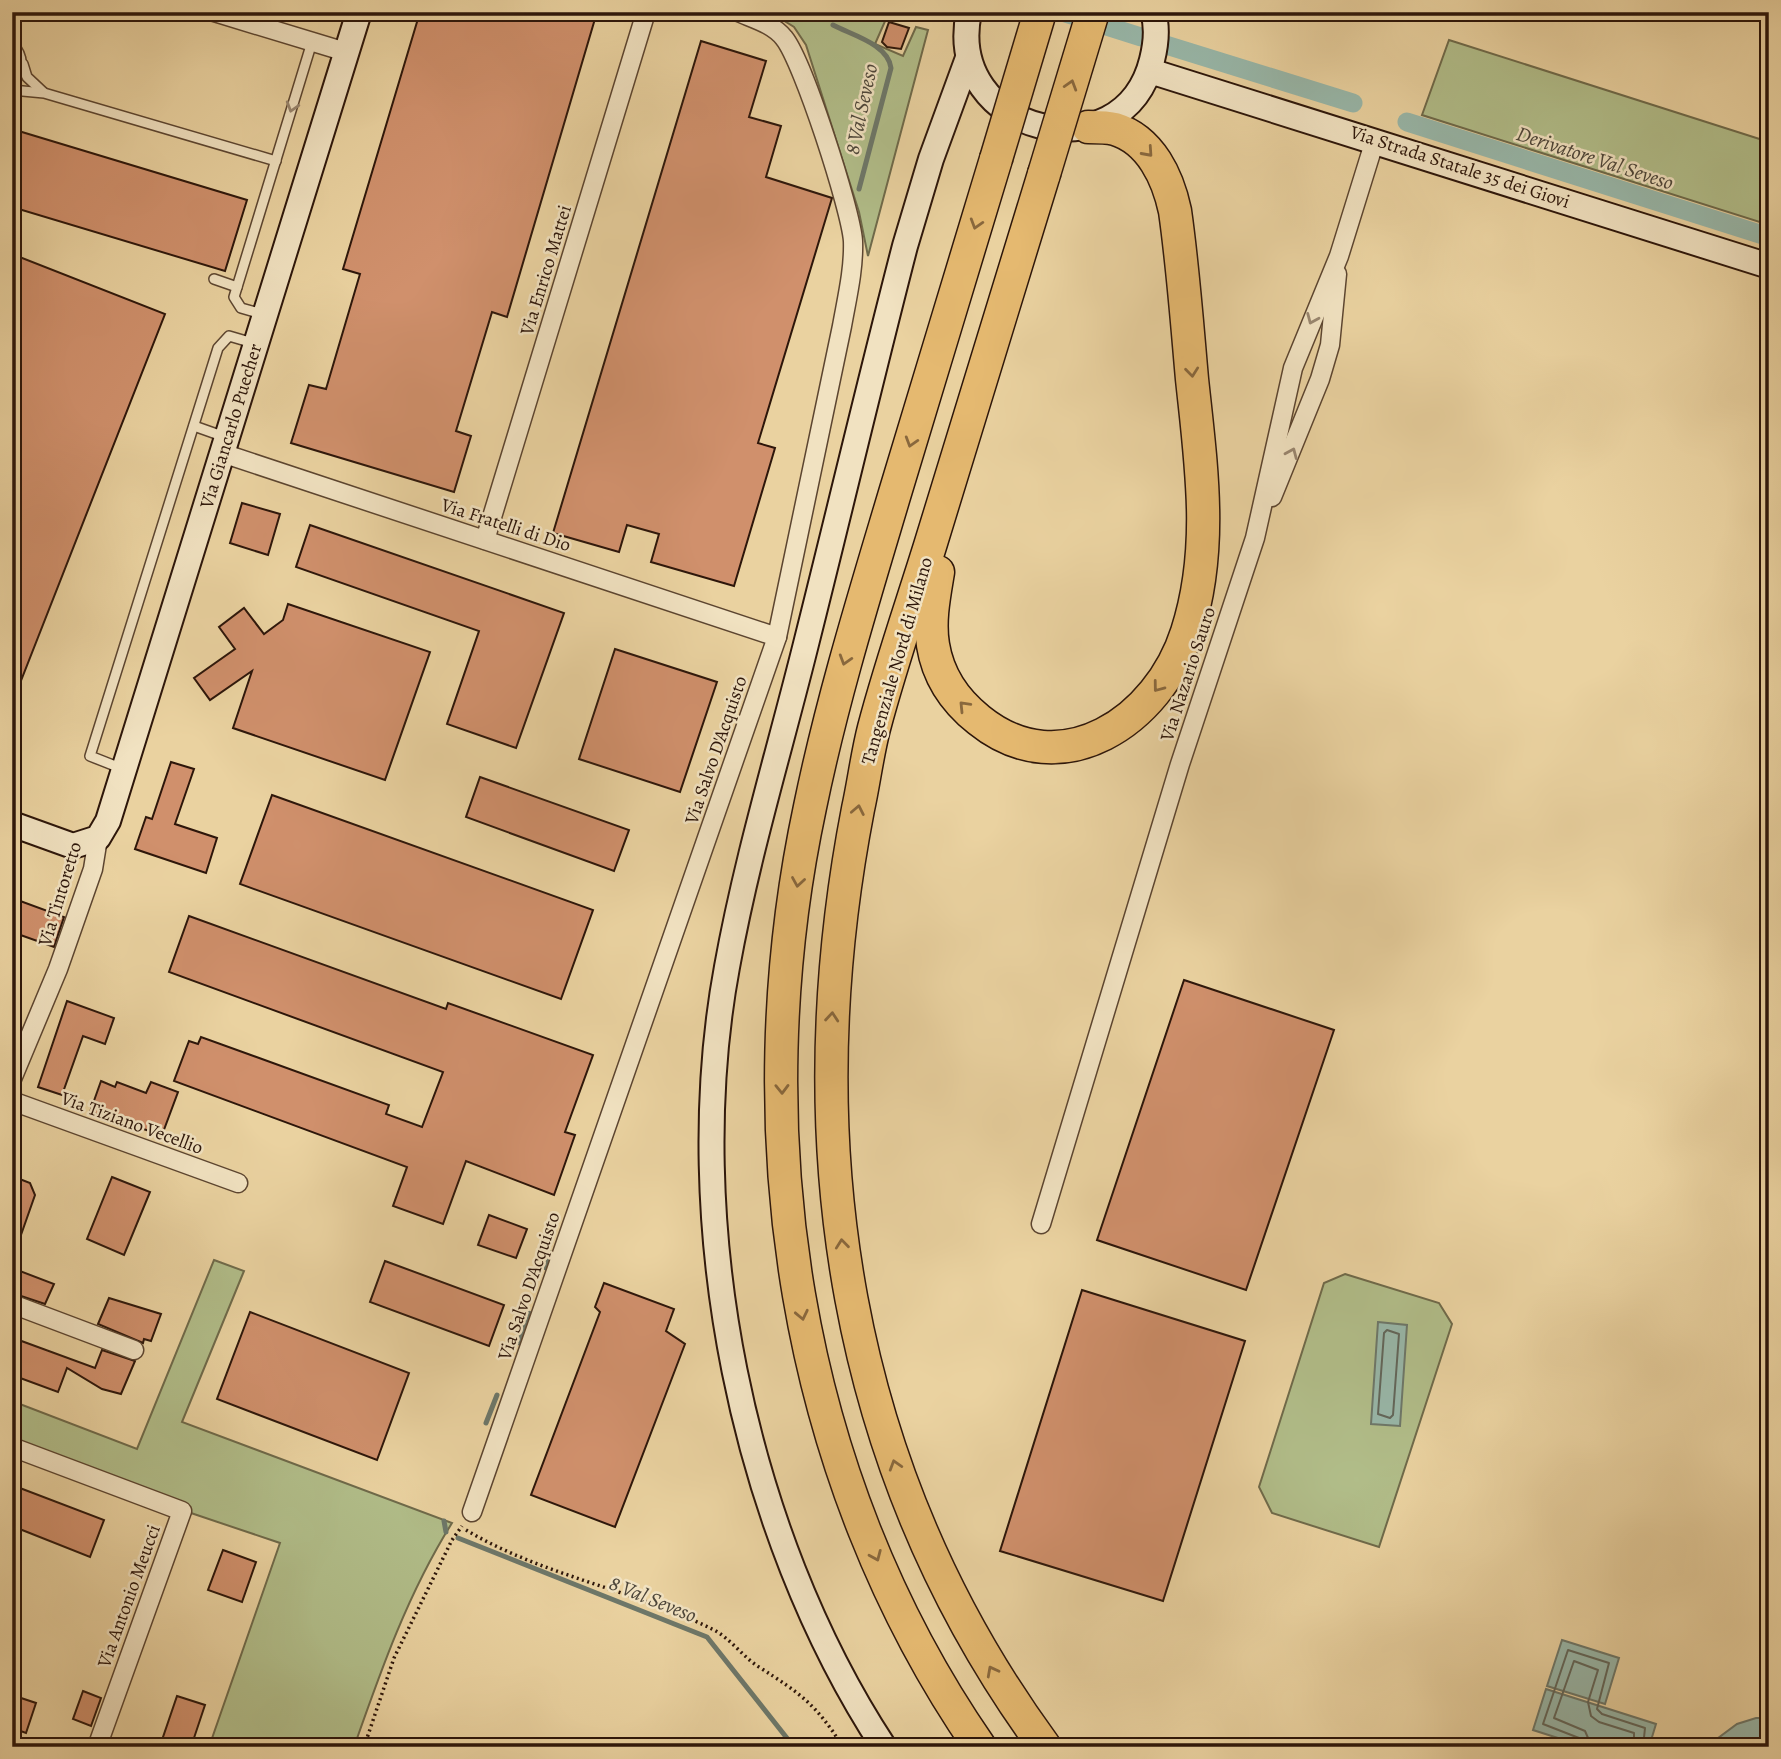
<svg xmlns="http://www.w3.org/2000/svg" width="1781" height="1759" font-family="Alegreya,serif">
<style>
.green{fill:#b1bd89;stroke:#6f6a4a;stroke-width:2}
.water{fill:#98b7a9;stroke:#6d7769;stroke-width:2}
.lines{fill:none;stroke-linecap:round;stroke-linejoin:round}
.shore{stroke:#62665a;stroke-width:2}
.stream{stroke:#6d7769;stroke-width:5}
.canal{stroke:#98b7a9;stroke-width:19}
.building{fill:#d0906c;stroke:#2d160a;stroke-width:2}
.lane-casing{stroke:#5c4530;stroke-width:12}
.street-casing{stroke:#5c4530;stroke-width:21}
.secondary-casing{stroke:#2d160a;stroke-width:28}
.highway-casing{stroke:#2d160a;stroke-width:35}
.path{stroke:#2d160a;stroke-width:3.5;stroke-dasharray:2 3.5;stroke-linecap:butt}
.lane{stroke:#f1e2c1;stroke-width:9}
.street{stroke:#f1e2c1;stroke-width:18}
.secondary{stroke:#f1e2c1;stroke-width:24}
.highway{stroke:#e5b970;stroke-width:32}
.highway-bridge-casing{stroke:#2d160a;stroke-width:35;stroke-linecap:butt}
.highway-bridge{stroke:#e5b970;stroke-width:32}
.oneway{stroke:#89683d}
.oneway2{stroke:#99866f}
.labels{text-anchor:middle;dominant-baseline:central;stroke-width:5;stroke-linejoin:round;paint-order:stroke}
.street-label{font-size:19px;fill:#2d160a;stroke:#f1e2c1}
.water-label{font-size:21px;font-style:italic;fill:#4d463a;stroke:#f1e2c1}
</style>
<rect width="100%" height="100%" fill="#ead2a0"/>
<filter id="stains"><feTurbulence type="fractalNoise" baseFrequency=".00286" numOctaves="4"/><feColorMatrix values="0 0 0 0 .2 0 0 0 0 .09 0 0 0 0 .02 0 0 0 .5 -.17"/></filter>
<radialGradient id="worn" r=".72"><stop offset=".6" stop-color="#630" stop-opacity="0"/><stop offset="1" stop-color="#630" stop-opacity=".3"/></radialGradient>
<g class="green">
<polygon points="770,12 883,12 886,19 875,44 903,56 916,27 928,30 868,256 859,212 806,45 794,27"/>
<polygon points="1449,40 1769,142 1769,225 1422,115"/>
<path d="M214 1260 244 1271 182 1422 452 1523C408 1593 381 1670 354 1747H209L280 1543 185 1511 12 1442V1401L137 1449Z"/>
<polygon points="1345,1274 1439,1303 1452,1324 1379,1547 1272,1513 1259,1487 1324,1283"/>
</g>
<g class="water">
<polygon points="1378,1322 1407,1325 1400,1426 1371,1424"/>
<polygon points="1562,1640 1619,1658 1605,1704 1547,1686"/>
<polygon points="1546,1689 1656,1724 1649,1747 1586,1747 1533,1730"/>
<polygon points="1756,1718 1769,1718 1769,1747 1706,1747 1737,1724"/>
</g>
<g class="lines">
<g class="shore">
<polygon points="1387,1330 1399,1334 1393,1415 1390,1418 1378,1414 1384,1333"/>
<polyline points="1583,1747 1579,1738 1543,1724 1568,1650 1609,1663 1597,1709 1602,1714 1645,1728 1643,1747"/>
<polyline points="1592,1747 1585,1731 1554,1718 1574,1661 1598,1670 1588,1702 1591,1716 1599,1722 1634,1733 1634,1747"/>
</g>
<g class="stream">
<path d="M833 25C852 35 888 44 891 68L859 189"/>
<polyline points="546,1268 551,1253"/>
<polyline points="519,1343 529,1313"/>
<polyline points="486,1423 497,1395"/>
<polyline points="444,1521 446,1532"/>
<polyline points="458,1538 707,1637 794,1747"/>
</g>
<g class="canal">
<polyline points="1062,12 1141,37"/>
<polyline points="1166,45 1353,103"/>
<polyline points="1407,122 1769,237"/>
</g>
</g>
<g class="building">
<polygon points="420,12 597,12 507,317 492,312 456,431 471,436 454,492 291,443 309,385 326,389 360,274 343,269"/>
<polygon points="889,22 909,28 901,49 887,47 882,42"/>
<polygon points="701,41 766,61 749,117 781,126 766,177 832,198 758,443 775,448 734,586 651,562 659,534 627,525 619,552 553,533"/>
<polygon points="12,129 247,200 225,271 12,207"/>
<polygon points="12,254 165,314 13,701 12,701"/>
<polygon points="242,503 280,514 268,555 230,543"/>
<polygon points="310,525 564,613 516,748 447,724 479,631 296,567"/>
<polygon points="288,604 430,652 385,780 233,728 252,671 210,700 194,678 235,649 219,627 244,608 264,634 283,620"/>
<polygon points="615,649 717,682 680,792 579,759"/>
<polygon points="171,762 194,769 175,824 217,838 206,873 135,849 146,817 152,819"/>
<polygon points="480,777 629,830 614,871 466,817"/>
<polygon points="272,795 593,910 561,999 240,884"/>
<polygon points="12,898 64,917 54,947 12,932"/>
<polygon points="189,916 446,1009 448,1003 593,1055 565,1132 575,1135 554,1195 466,1161 443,1224 393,1206 407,1167 174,1081 189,1041 198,1044 201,1037 389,1105 386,1114 422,1127 443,1072 169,972"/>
<polygon points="1184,980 1334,1030 1246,1290 1097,1240"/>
<polygon points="67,1001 114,1018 105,1044 83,1036 62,1095 38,1087"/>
<polygon points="101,1081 115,1087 117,1082 146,1093 151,1082 178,1092 162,1135 90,1112"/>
<polygon points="12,1176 30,1183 35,1195 15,1252"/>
<polygon points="112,1177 150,1192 124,1255 87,1239"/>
<polygon points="489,1215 527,1229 516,1258 478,1245"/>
<polygon points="385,1261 504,1305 489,1346 370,1302"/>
<polygon points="12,1268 54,1284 45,1304 12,1293"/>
<polygon points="604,1283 674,1309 666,1331 685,1344 615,1527 531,1495 600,1312 595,1307"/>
<polygon points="1082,1290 1245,1341 1163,1601 1000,1551"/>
<polygon points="109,1298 161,1314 151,1341 144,1339 143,1343 98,1324"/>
<polygon points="250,1312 409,1373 377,1460 217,1399"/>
<polygon points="16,1339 95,1368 102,1350 135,1361 121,1394 102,1389 67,1368 58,1392 12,1375 12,1349"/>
<polygon points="12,1485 104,1520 90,1557 12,1526"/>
<polygon points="223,1550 256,1562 242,1602 208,1590"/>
<polygon points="83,1691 101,1698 91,1726 73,1719"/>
<polygon points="12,1695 36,1703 26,1733 12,1728"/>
<polygon points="177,1696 205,1705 191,1747 161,1743"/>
</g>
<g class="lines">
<g class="lane-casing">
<g id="lane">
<path d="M12 43C24 56 25 71 12 84"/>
<polyline points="23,64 27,77 43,92"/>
<polyline points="12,90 44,93 276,161"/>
<polyline points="214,279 237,287"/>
<polyline points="262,314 241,308 234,297 312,42"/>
<polyline points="194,426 225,437"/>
<polyline points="123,769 90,756 218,348 229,336 253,343"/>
</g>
</g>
<g class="street-casing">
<g id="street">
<polyline points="214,12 346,52"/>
<polyline points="222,453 777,637"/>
<polyline points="1272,497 1320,379 1330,345 1337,274"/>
<polyline points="485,540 646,12"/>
<polyline points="12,1079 58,969 93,869 98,838"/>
<polyline points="12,1101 238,1183"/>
<polyline points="1041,1224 1180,764 1255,538 1293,368 1339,256 1375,140"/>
<polyline points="12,1304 134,1350"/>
<polyline points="12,1447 182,1511 97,1747"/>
<path d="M472 1512 777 637 842 326C847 298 854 269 853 241 851 210 803 61 784 38 773 24 754 19 738 12"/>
</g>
</g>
<g class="secondary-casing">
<g id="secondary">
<path d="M969 12C943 134 1123 177 1152 60 1156 44 1158 28 1153 12"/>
<polyline points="1150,71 1769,266"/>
<polyline points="12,824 73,846 98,838 108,821 359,12"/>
<path d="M884 1747C742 1531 680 1220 727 967 747 856 780 749 807 640 840 509 871 377 905 246L931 159 968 58"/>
</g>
</g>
<g class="highway-casing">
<g id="highway">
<path d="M1044 174C1006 298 968 422 930 546 911 607 890 667 874 728 867 755 864 782 858 809 794 1140 842 1471 1045 1747"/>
<path d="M938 572C934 596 929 621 933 645 938 676 955 701 979 720 1062 787 1159 720 1187 632 1214 549 1201 464 1192 379 1187 323 1183 267 1175 211 1168 178 1151 140 1115 129 1107 127 1096 127 1088 127"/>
<path d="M980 1747C792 1476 742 1126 810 807 832 700 864 597 895 493 929 382 962 270 996 159"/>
</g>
</g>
<g class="path">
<path d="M466 1530C543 1576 635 1590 714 1630 731 1639 743 1657 759 1667 801 1694 816 1704 843 1747"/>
<polyline points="364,1747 394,1658 452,1540 462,1526"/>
</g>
<use href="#lane" class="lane"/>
<use href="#street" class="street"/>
<use href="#secondary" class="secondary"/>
<use href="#highway" class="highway"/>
<g class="highway-bridge-casing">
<g id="highway-bridge">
<polyline points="996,159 1040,12"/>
<polyline points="1044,174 1093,12"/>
</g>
</g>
<use href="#highway-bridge" class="highway-bridge"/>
</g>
<defs><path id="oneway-chevron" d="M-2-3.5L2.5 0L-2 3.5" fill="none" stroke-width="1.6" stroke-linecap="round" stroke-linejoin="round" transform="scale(1.75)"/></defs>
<g class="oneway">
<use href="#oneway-chevron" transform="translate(1071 85) rotate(-73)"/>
<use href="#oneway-chevron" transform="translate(1148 152) rotate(48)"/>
<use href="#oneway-chevron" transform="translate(976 224) rotate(107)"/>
<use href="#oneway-chevron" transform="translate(1192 372) rotate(84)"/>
<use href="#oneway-chevron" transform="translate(911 442) rotate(107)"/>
<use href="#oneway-chevron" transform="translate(845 660) rotate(107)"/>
<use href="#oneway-chevron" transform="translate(1158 687) rotate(127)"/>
<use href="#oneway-chevron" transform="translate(964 706) rotate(-134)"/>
<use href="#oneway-chevron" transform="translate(858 810) rotate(-79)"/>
<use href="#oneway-chevron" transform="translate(798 882) rotate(99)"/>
<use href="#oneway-chevron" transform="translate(832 1017) rotate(-85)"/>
<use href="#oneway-chevron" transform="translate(782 1089) rotate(89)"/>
<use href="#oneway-chevron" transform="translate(842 1244) rotate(-96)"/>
<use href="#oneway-chevron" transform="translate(802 1315) rotate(78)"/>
<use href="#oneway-chevron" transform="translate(895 1465) rotate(-107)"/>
<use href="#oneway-chevron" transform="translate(876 1556) rotate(67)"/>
<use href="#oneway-chevron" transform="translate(992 1671) rotate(-118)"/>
</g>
<g class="oneway2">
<use href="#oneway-chevron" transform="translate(292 107) rotate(107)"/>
<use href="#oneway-chevron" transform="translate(1312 319) rotate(113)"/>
<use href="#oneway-chevron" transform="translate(1292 453) rotate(-67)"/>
</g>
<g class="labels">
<g class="street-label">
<text transform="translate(1460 167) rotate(18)">Via Strada Statale 35 dei Giovi</text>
<text transform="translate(546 270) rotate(-73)">Via Enrico Mattei</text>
<text transform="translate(231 426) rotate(-73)">Via Giancarlo Puecher</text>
<text transform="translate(506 525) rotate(18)">Via Fratelli di Dio</text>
<text transform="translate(897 661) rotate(-74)">Tangenziale Nord di Milano</text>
<text transform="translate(1188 674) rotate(-72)">Via Nazario Sauro</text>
<text transform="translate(716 750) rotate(-71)">Via Salvo D'Acquisto</text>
<text transform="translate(60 894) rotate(-73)">Via Tintoretto</text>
<text transform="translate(132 1123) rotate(20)">Via Tiziano Vecellio</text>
<text transform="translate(529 1286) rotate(-71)">Via Salvo D'Acquisto</text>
<text transform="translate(129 1596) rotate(-70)">Via Antonio Meucci</text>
</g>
<g class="water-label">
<text transform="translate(861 109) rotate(-78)">8 Val Seveso</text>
<text transform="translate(1595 158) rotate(18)">Derivatore Val Seveso</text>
<text transform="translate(653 1599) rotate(22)">8 Val Seveso</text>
</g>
</g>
<rect width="1781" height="1759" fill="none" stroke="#ead2a0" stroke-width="42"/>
<rect x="14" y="14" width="1753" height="1731" fill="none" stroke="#2d160a" stroke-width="3.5"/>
<rect x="21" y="21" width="1739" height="1717" fill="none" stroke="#2d160a" stroke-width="2"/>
<rect width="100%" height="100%" filter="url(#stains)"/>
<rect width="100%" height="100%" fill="url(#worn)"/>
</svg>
